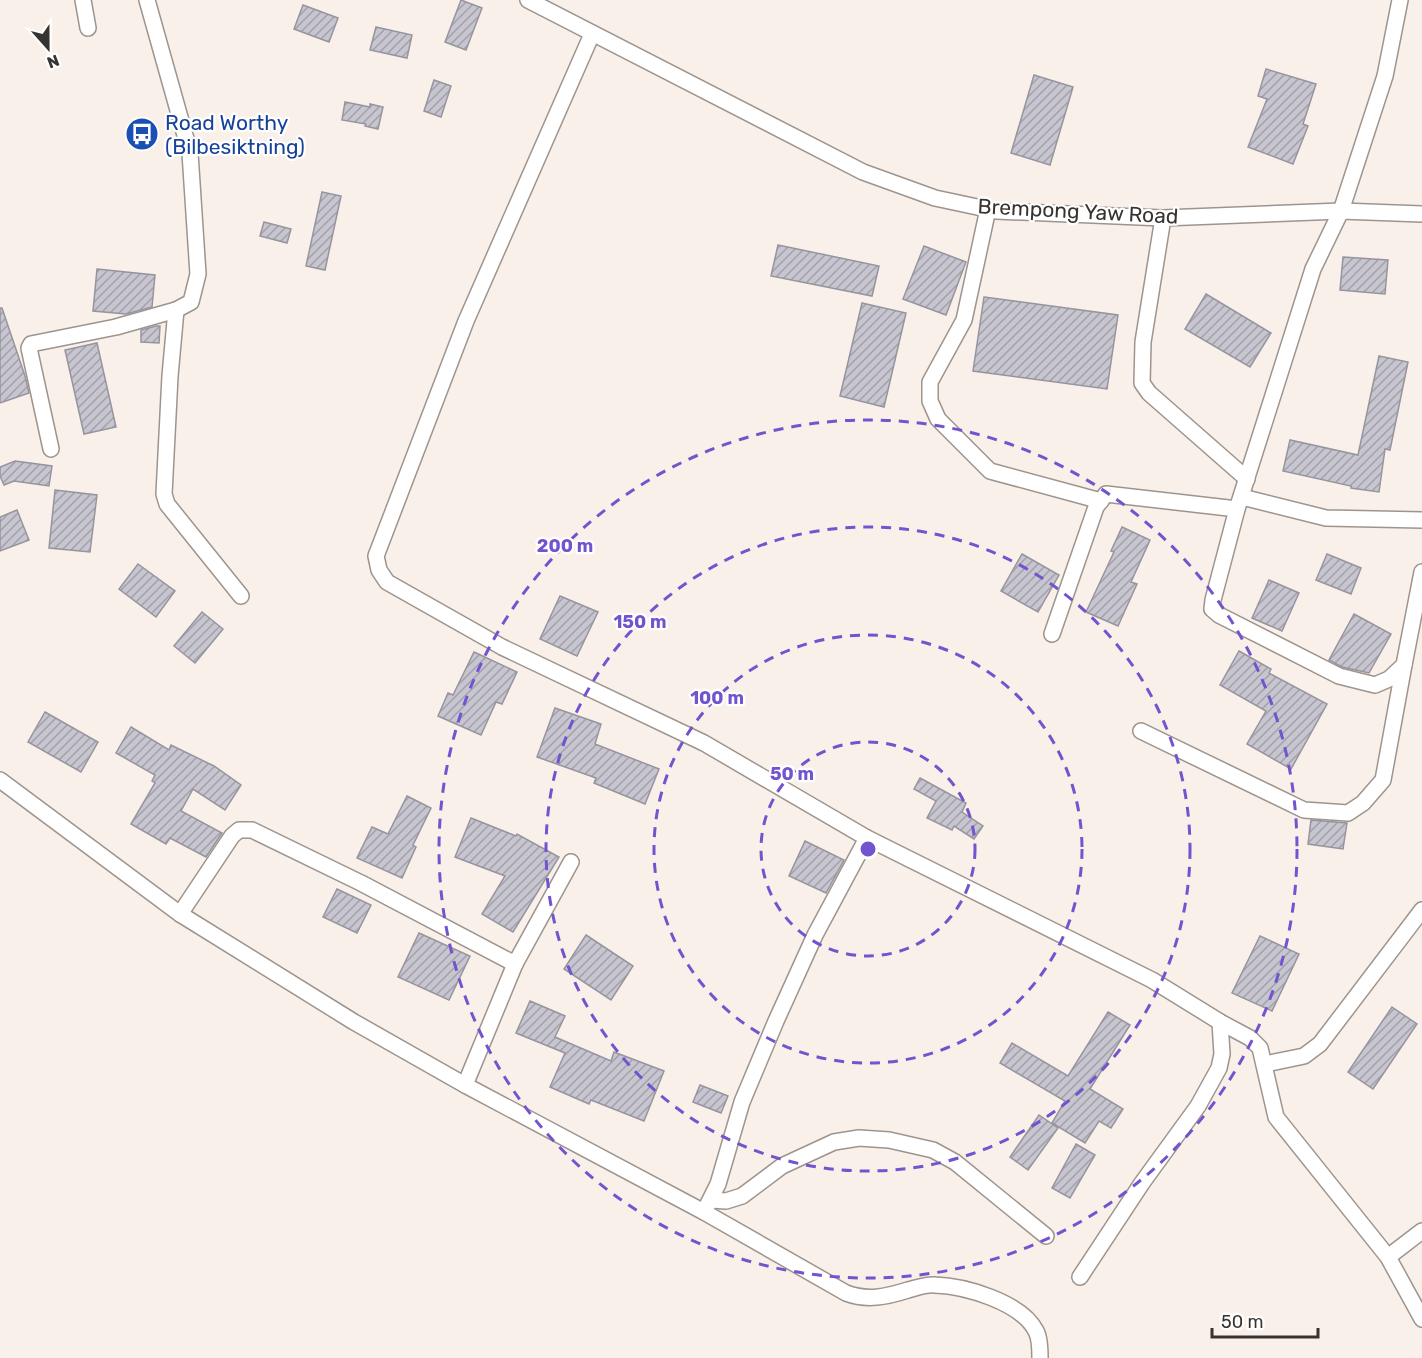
<svg xmlns="http://www.w3.org/2000/svg" width="1422" height="1358" font-family="Rubik,sans-serif">
<style>
.building{fill:url(#building-hatch);stroke:#96949e;stroke-width:1.5}
.lines{fill:none;stroke-linecap:round;stroke-linejoin:round}
.minor-casing{stroke:#9d948e;stroke-width:18}
.minor{stroke:#fff;stroke-width:15}
.ring{fill:none;stroke:#7254ce;stroke-width:3;stroke-dasharray:10 8}
.labels{text-anchor:middle;dominant-baseline:central;stroke-width:4.5;stroke-linejoin:round;paint-order:stroke}
.transit-label{font-size:21px;fill:#164399;stroke:#fff;text-anchor:start}
.street-label{font-size:21px;fill:#373331;stroke:#fff}
.centre{fill:#7254ce;stroke:#fff;stroke-width:3}
.ring-label{font-size:18px;text-anchor:middle;font-weight:bold;fill:#7254ce;stroke:#fff;stroke-width:4.5;stroke-linejoin:round;paint-order:stroke}
</style>
<defs>
<pattern id="building-hatch" width="6" height="6" patternUnits="userSpaceOnUse" patternTransform="scale(1.5)"><rect width="6" height="6" fill="#c7c5cf"/><path d="M-1 1l2-2M0 6l6-6M5 7l2-2" fill="none" stroke="#a2a1a9"/></pattern>
</defs>
<rect width="100%" height="100%" fill="#faf0ea"/>
<g class="building">
<polygon points="461,0 482,8 466,50 445,42"/>
<polygon points="303,5 338,18 329,42 294,29"/>
<polygon points="376,27 412,35 407,58 370,50"/>
<polygon points="1266,69 1316,84 1303,124 1308,126 1293,164 1248,147 1267,99 1258,96"/>
<polygon points="1034,75 1073,87 1050,165 1011,153"/>
<polygon points="434,80 451,86 441,117 424,111"/>
<polygon points="345,102 370,107 370,104 383,107 378,129 365,126 366,124 342,120"/>
<polygon points="322,192 341,196 325,270 306,266"/>
<polygon points="264,222 291,229 287,243 260,236"/>
<polygon points="778,245 879,266 872,296 771,276"/>
<polygon points="924,246 966,262 946,315 903,299"/>
<polygon points="1343,257 1388,260 1385,294 1340,290"/>
<polygon points="97,269 155,275 152,307 126,314 93,311"/>
<polygon points="1206,294 1271,333 1250,367 1185,329"/>
<polygon points="984,297 1118,315 1107,389 973,371"/>
<polygon points="862,303 906,313 884,407 840,396"/>
<polygon points="0,308 2,308 25,376 29,393 0,403"/>
<polygon points="156,326 160,326 159,343 141,342 141,330"/>
<polygon points="97,343 116,427 84,434 65,350"/>
<polygon points="1379,356 1408,362 1390,450 1385,449 1379,492 1351,488 1351,486 1283,471 1290,440 1358,455"/>
<polygon points="15,461 52,466 49,486 14,481 4,485 0,476 0,467"/>
<polygon points="55,490 97,495 90,552 49,548"/>
<polygon points="17,510 29,540 0,551 0,517"/>
<polygon points="1122,527 1150,540 1131,582 1137,584 1118,626 1086,612 1114,552 1111,551"/>
<polygon points="1022,554 1059,575 1038,612 1001,591"/>
<polygon points="1327,554 1361,568 1351,594 1316,580"/>
<polygon points="138,564 175,591 156,617 119,589"/>
<polygon points="1269,580 1299,593 1282,631 1252,618"/>
<polygon points="560,596 598,612 577,656 540,639"/>
<polygon points="202,612 223,629 195,663 174,646"/>
<polygon points="1354,614 1391,634 1369,673 1342,667 1329,660"/>
<polygon points="1239,651 1271,669 1269,673 1327,704 1291,769 1247,744 1266,711 1220,685"/>
<polygon points="474,652 517,672 502,704 496,702 481,735 438,716 448,693 453,695"/>
<polygon points="555,708 601,724 595,744 659,769 645,804 594,783 596,778 537,757"/>
<polygon points="45,712 98,742 81,772 28,742"/>
<polygon points="131,727 169,750 171,745 214,766 241,785 225,810 193,789 181,811 222,833 206,857 170,838 166,844 131,824 155,783 152,781 155,775 116,753"/>
<polygon points="920,778 966,803 962,812 983,826 974,839 954,826 952,830 927,818 936,801 914,789"/>
<polygon points="407,796 431,808 413,845 416,847 402,878 357,858 372,827 388,834"/>
<polygon points="471,818 516,836 517,834 559,857 513,932 482,914 505,876 455,857"/>
<polygon points="1311,820 1347,823 1343,849 1308,844"/>
<polygon points="805,841 844,860 826,893 789,876"/>
<polygon points="337,889 371,905 357,933 323,917"/>
<polygon points="419,933 470,956 449,1000 398,977"/>
<polygon points="586,935 633,966 611,1000 564,969"/>
<polygon points="1260,936 1299,954 1272,1011 1232,993"/>
<polygon points="530,1001 565,1016 555,1037 611,1061 614,1052 664,1071 644,1121 591,1100 589,1104 550,1087 565,1053 516,1033"/>
<polygon points="1392,1007 1417,1024 1373,1089 1348,1072"/>
<polygon points="1108,1012 1130,1025 1090,1089 1123,1109 1111,1128 1099,1121 1085,1143 1052,1123 1065,1101 1000,1063 1012,1043 1068,1076"/>
<polygon points="700,1085 728,1096 721,1113 693,1102"/>
<polygon points="1039,1115 1058,1128 1028,1170 1010,1157"/>
<polygon points="1076,1144 1095,1155 1070,1198 1052,1188"/>
</g>
<g class="lines">
<g class="minor-casing">
<g id="minor">
<polyline points="83,0 88,28"/>
<polyline points="528,0 863,172 935,198 996,211 1163,218 1341,211 1422,214"/>
<polyline points="1400,0 1385,76 1341,211 1313,269 1237,509 1213,600 1212,609 1219,615 1339,676 1375,685 1389,679 1404,665 1422,572"/>
<polyline points="988,209 964,320 930,382 930,401 938,419 990,471 1101,501"/>
<polyline points="1163,218 1143,342 1142,383 1149,393 1247,479"/>
<polyline points="176,310 170,376 164,494 167,504 241,596"/>
<polyline points="51,449 29,348 31,344 116,327 176,310 191,302 198,274 190,153 147,0"/>
<polyline points="1242,497 1326,518 1422,520"/>
<polyline points="1052,634 1096,507 1106,494 1237,509"/>
<polyline points="1141,731 1304,810 1348,813 1363,803 1383,780 1404,665"/>
<polyline points="0,780 180,914 354,1022 465,1085 704,1212 718,1184 742,1102 776,1021 815,935 867,838 704,743 502,647 387,582 379,570 376,556 466,321 592,34"/>
<polyline points="867,838 1152,980 1220,1022 1250,1038 1260,1048 1276,1117 1388,1257 1422,1319"/>
<polyline points="180,914 232,836 239,830 252,830 361,883 515,964"/>
<polyline points="1265,1064 1304,1056 1320,1044 1422,910"/>
<polyline points="465,1085 515,964 571,862"/>
<polyline points="711,1200 726,1201 742,1196 782,1166 834,1142 859,1138 889,1140 933,1150 955,1162 1046,1236"/>
<path d="M704 1212 846 1293C867 1301 886 1297 908 1290 916 1288 926 1284 935 1285 965 1286 1021 1302 1036 1331 1040 1338 1040 1350 1040 1358"/>
<polyline points="1388,1257 1422,1231"/>
<polyline points="1080,1277 1142,1183 1198,1106 1219,1068 1222,1054 1220,1022"/>
</g>
</g>
<use href="#minor" class="minor"/>
</g>
<g class="ring">
<circle cx="868" cy="849" r="107"/>
<circle cx="868" cy="849" r="214"/>
<circle cx="868" cy="849" r="322"/>
<circle cx="868" cy="849" r="429"/>
</g>
<defs>
<g id="bus-disc" transform="scale(1.725)"><circle r="9.5" fill="#1a4fb4" stroke="#fff"/><path d="M-5-6H5V4H4V6H2V4H-2V6H-4V4H-5ZM-3.5-4V0h7V-4ZM-3.5 1.2v1.5H-2V1.2ZM2 1.2v1.5H3.5V1.2Z" fill="#fff"/></g>
</defs>
<g fill-rule="evenodd">
<use href="#bus-disc" x="142" y="134"/>
</g>
<g class="labels">
<g class="transit-label">
<text x="165" y="122">Road Worthy<tspan x="165" dy="24">(Bilbesiktning)</tspan></text>
</g>
<g class="street-label">
<text transform="translate(1078 211) rotate(3)">Brempong Yaw Road</text>
</g>
</g>
<circle cx="868" cy="849" r="9" class="centre"/>
<g class="ring-label">
<text x="565" y="552">200 m</text>
<text x="640" y="628">150 m</text>
<text x="717" y="704">100 m</text>
<text x="792" y="780">50 m</text>
</g>
<g transform="translate(48 48) rotate(159)" stroke="#ffffff" stroke-width="4.5" paint-order="stroke">
<path d="M0-4.5L10 22L0 15L-10 22Z" fill="#373331"/>
<text y="-9" font-size="16" font-weight="bold" text-anchor="middle" fill="#373331">N</text>
</g>
<path d="M1212 1328v9h106v-9" fill="none" stroke="#373331" stroke-width="3"/>
<text x="1221" y="1328" font-size="18" fill="#373331" stroke="#ffffff" stroke-width="4.5" paint-order="stroke">50 m</text>
</svg>
